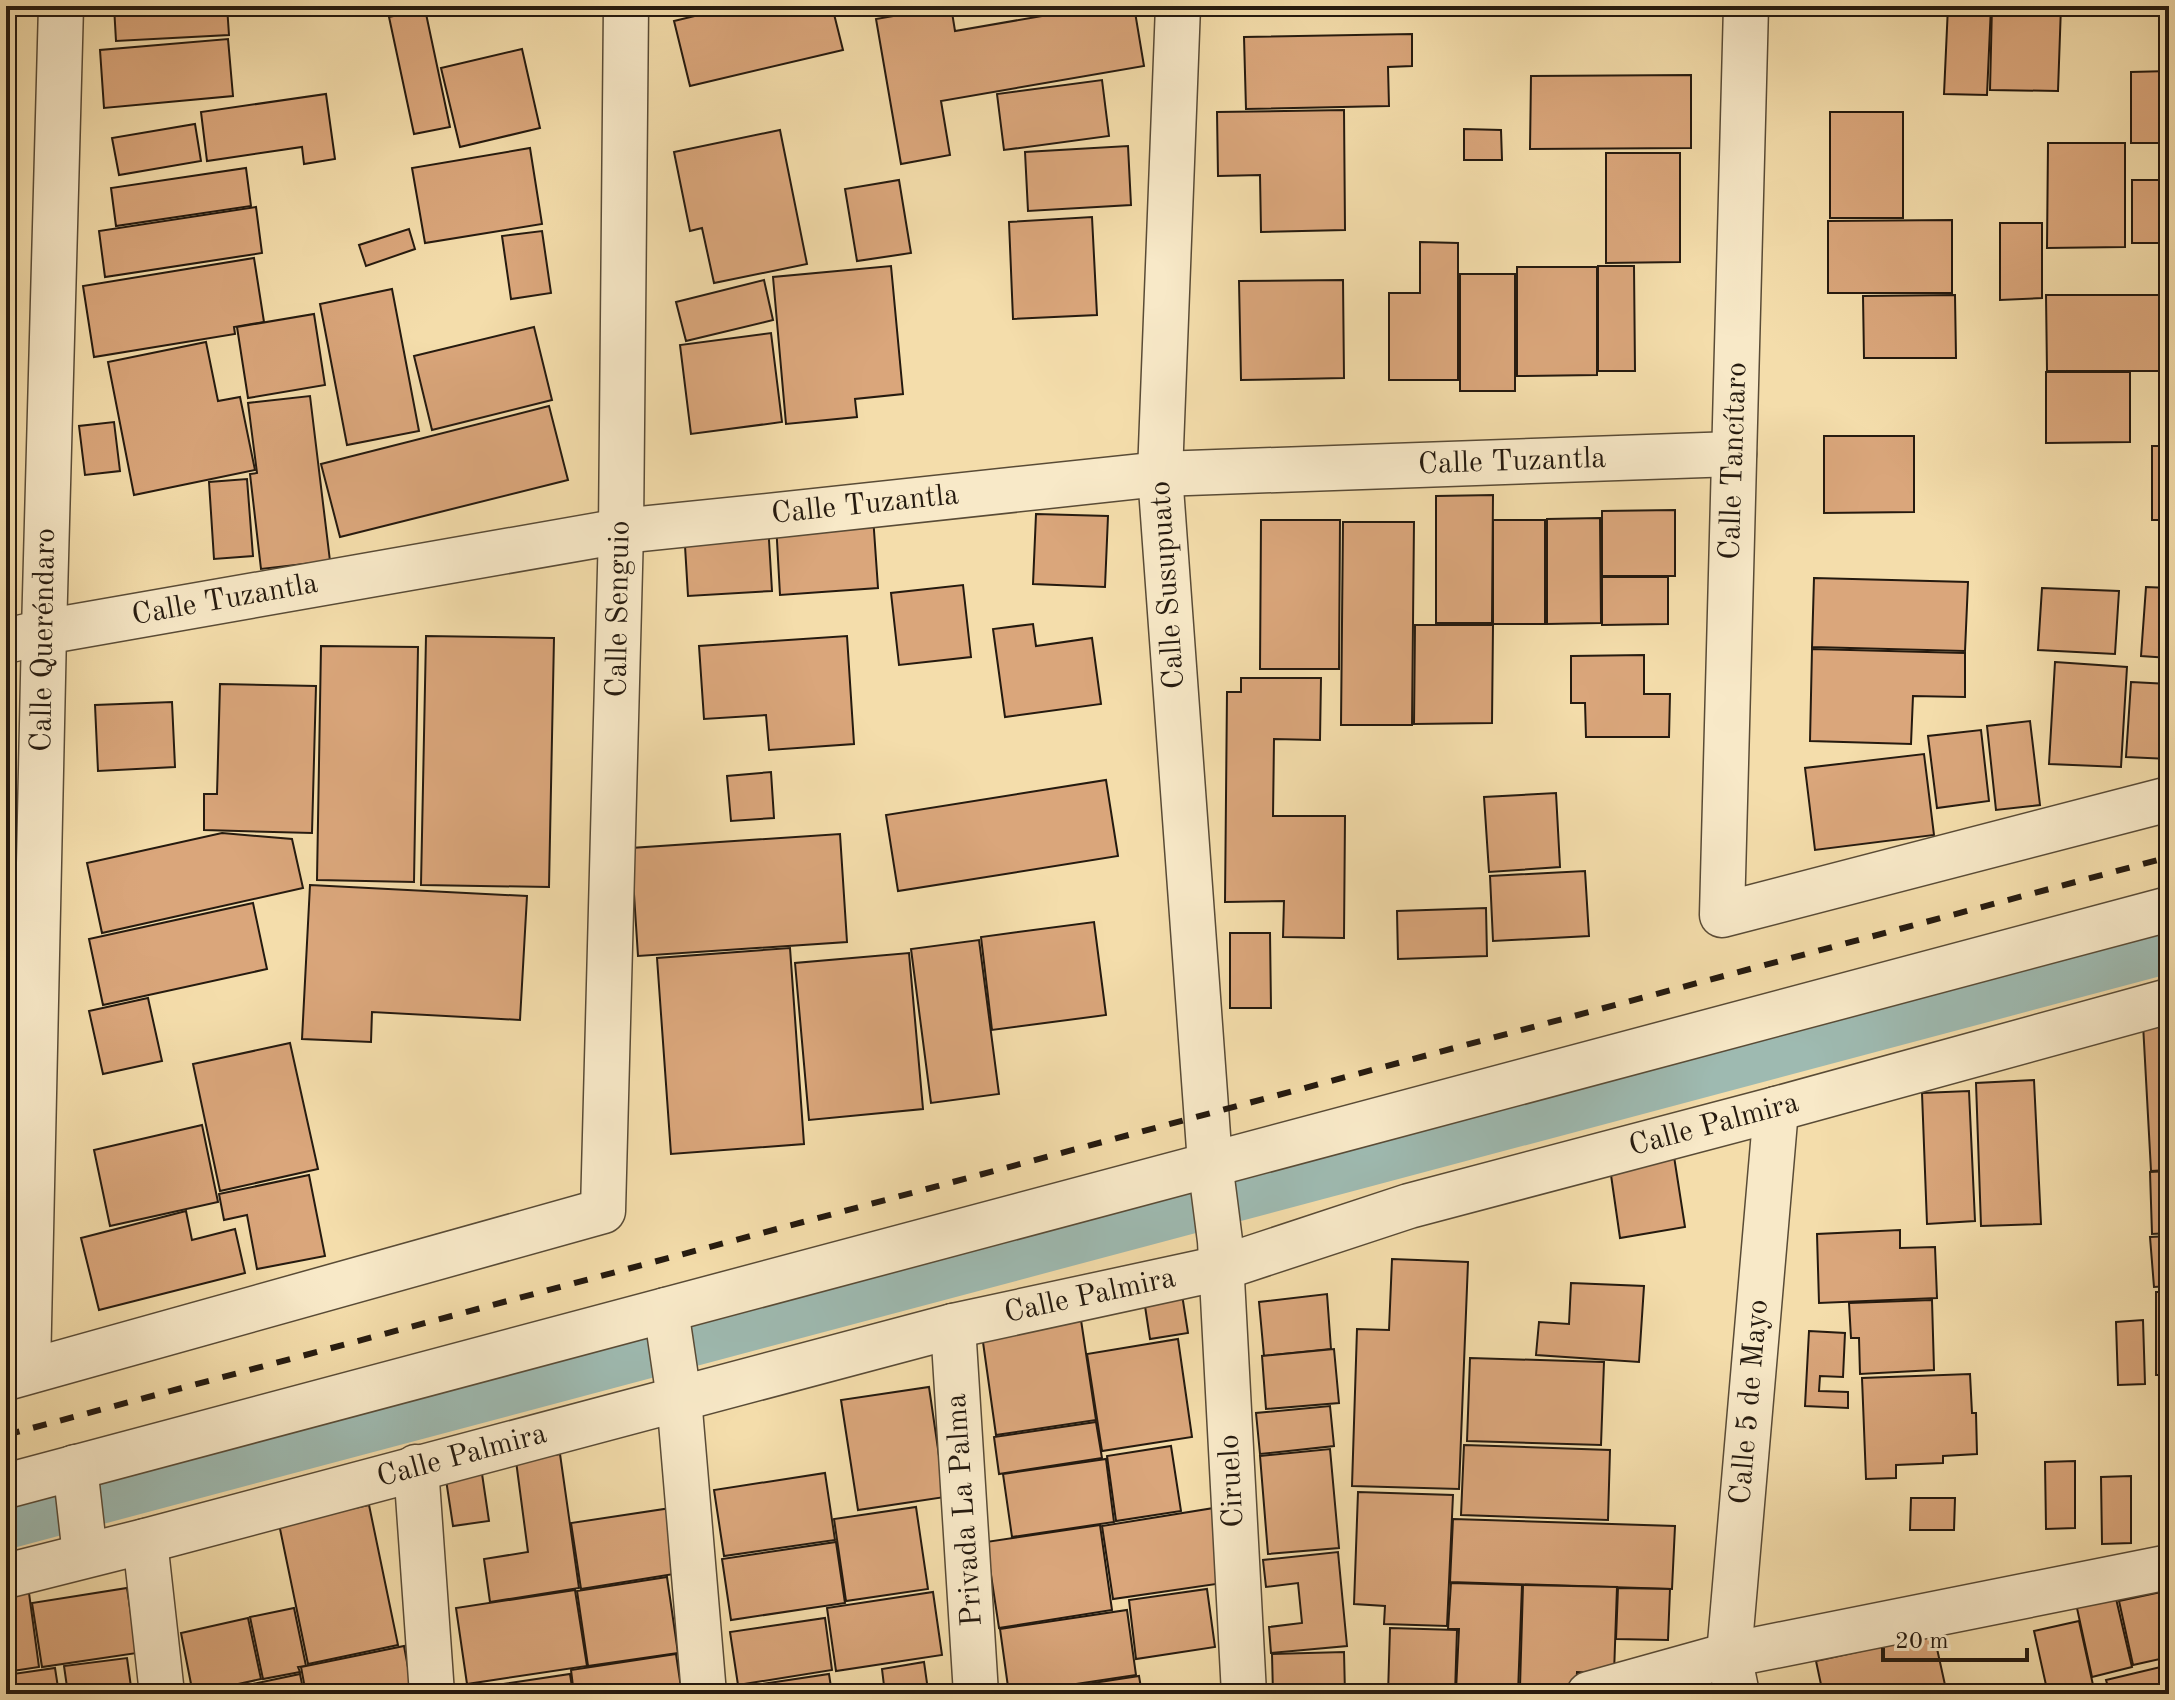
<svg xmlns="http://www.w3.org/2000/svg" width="2175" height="1700" font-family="'Old Standard TT',serif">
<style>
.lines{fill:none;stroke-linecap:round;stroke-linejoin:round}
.canal{stroke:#9ebab1;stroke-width:50}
.building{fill:#daa67b;stroke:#251a0f;stroke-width:2}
.minor-casing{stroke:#594b36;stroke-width:47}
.minor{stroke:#f8e9c8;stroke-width:44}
.rail{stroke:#251a0f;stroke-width:6;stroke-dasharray:14 14;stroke-linecap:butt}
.labels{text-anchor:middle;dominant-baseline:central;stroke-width:6;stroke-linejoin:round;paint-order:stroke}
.street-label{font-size:30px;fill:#251a0f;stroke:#f8e9c8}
</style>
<rect width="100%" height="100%" fill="#f4ddab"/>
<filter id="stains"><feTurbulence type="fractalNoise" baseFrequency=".0025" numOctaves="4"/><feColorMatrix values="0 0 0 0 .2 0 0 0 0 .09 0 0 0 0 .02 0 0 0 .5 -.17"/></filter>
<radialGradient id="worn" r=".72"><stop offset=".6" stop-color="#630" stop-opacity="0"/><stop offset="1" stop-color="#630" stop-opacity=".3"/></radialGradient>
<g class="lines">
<polyline class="canal" points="6,1524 2169,948"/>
</g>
<g class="building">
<polygon points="114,6 227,6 229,35 116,41"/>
<polygon points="736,6 832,6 843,50 690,86 674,21"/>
<polygon points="951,6 955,31 1100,6 1134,6 1144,66 941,101 950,155 901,164 876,19"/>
<polygon points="1948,6 1991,6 1987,95 1944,94"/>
<polygon points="1992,6 2061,6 2058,91 1990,90"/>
<rect x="2161" y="7" width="8" height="63"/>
<polygon points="425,9 450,127 414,134 389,17"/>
<polygon points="1412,34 1412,66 1388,67 1389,106 1246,109 1244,37"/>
<polygon points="228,39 233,96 104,108 100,50"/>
<polygon points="522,49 540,128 460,147 441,68"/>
<polygon points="2169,71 2169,143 2131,143 2131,72"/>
<polygon points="1691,75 1691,148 1530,149 1531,76"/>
<polygon points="1102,80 1109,136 1004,150 997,94"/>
<polygon points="326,94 335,159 304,164 302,147 207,161 201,112"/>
<polygon points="1344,110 1345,230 1261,232 1260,175 1218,176 1217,112"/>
<rect x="1830" y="112" width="73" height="106"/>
<polygon points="195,124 201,161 119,175 112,138"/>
<polygon points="1464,129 1501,130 1502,160 1464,160"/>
<polygon points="780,130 807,264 714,283 702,228 690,231 674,152"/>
<polygon points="2048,143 2125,143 2125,247 2047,248"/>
<polygon points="1128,146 1131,205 1028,211 1025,152"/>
<polygon points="530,148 542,224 425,243 412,168"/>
<polygon points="1606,153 1680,153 1680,262 1606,263"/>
<polygon points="246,168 251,206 116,226 111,188"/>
<polygon points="899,180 911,253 857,261 845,189"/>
<rect x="2132" y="180" width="37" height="63"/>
<polygon points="256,207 262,253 105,277 99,231"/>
<polygon points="1092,217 1097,315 1013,319 1009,222"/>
<polygon points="1952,220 1952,293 1828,293 1828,221"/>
<polygon points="2000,223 2042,223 2042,298 2000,300"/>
<polygon points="409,229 415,249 366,266 359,245"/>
<polygon points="542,231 551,293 511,299 502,236"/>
<polygon points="1420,242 1458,243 1458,380 1389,380 1389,293 1420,293"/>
<polygon points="254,258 264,322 234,327 235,334 94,357 83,286"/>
<polygon points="891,266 903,394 855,399 857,417 786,424 773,277"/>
<polygon points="1598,266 1634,266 1635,371 1598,371"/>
<polygon points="1517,267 1597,267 1597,375 1517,376"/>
<rect x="1460" y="274" width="55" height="117"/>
<polygon points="764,280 773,320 686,341 676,302"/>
<polygon points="1343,280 1344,378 1241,380 1239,281"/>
<polygon points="392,289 419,431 347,445 320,304"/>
<polygon points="1955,295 1956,358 1864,358 1863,296"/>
<polygon points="2046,295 2169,295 2169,371 2047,371"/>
<polygon points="314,314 325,385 248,398 237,327"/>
<polygon points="534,327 552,400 432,430 414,356"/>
<polygon points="771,333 782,422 691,434 680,345"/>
<polygon points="206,342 218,401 240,397 255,470 134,495 108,362"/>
<polygon points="2046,372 2130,372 2130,442 2046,443"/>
<polygon points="310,396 330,561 261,569 250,474 257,473 248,403"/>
<polygon points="549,406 568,480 340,537 321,464"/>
<polygon points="114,422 120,471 85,475 79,426"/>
<polygon points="1824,436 1914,436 1914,512 1824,513"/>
<rect x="2152" y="446" width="17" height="74"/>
<polygon points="247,479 253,556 214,559 209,482"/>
<polygon points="1493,495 1492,623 1436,623 1436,496"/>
<polygon points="1675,510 1675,576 1602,576 1602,511"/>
<polygon points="1036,514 1108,516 1105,587 1033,584"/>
<polygon points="873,516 878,588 780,595 776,523"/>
<polygon points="1600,518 1601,623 1547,624 1547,519"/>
<polygon points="1261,520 1340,520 1339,669 1260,669"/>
<rect x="1493" y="520" width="52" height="104"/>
<polygon points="1343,522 1414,522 1412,725 1341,725"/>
<polygon points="768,523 772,591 688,596 684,529"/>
<polygon points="1602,577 1668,577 1668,624 1602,625"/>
<polygon points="1814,578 1968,582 1965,651 1812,647"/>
<polygon points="963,585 971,657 899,665 891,593"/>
<polygon points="2146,587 2169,588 2169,658 2141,656"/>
<polygon points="2042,588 2119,591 2115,654 2038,650"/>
<polygon points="1033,624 1036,646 1092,638 1101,704 1005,717 993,629"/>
<polygon points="1415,625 1493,625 1492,723 1414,724"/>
<polygon points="426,636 554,638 549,887 421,885"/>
<polygon points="847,636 854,744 769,750 766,715 704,719 699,646"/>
<polygon points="321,646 418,647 414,882 317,880"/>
<polygon points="1812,649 1965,653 1965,697 1913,696 1911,744 1810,741"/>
<polygon points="1644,655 1644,694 1670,694 1669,737 1586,737 1585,703 1571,703 1571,656"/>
<polygon points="2055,662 2127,667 2121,767 2049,764"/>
<polygon points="1241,678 1321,678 1320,740 1274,739 1273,816 1345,816 1344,938 1283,937 1284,901 1225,902 1227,692 1241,692"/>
<polygon points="2131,682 2169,684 2169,759 2126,757"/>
<polygon points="220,684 316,686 312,833 204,830 204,794 217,794"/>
<polygon points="172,702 175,767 98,771 95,705"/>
<polygon points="2030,721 2040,805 1996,810 1987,726"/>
<polygon points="1981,730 1989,801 1937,808 1928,736"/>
<polygon points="1924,754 1934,835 1815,850 1805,768"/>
<polygon points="771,772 774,818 731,821 727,776"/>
<polygon points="1106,780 1118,856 898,891 886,815"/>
<polygon points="1556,793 1560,867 1489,872 1484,797"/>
<polygon points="222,833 292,839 303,888 102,933 87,863"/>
<polygon points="840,834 847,942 638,956 631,848"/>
<polygon points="1585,871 1589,936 1493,941 1490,876"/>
<polygon points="310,885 527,896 520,1020 372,1012 371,1042 302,1039"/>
<polygon points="253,903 267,969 103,1005 89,939"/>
<polygon points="1486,908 1487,956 1398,959 1397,911"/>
<polygon points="1094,922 1106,1015 992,1030 981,937"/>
<polygon points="1230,933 1270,933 1271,1008 1230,1008"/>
<polygon points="979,940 999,1094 931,1103 911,949"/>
<polygon points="790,948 804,1144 671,1154 657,958"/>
<polygon points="909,953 923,1109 809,1120 795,963"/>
<polygon points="148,998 162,1061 103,1074 89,1011"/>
<polygon points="2169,1022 2169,1170 2151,1171 2143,1024"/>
<polygon points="290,1043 318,1169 220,1191 193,1064"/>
<polygon points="2034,1080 2041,1224 1981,1226 1976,1083"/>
<polygon points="1969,1091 1975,1221 1927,1224 1922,1093"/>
<polygon points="202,1125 218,1202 110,1226 94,1150"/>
<polygon points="1673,1150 1685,1227 1620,1238 1609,1161"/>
<polygon points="2169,1171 2169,1233 2152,1234 2150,1172"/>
<polygon points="309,1175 325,1256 257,1269 247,1215 224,1220 219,1194"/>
<polygon points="186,1211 192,1240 235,1229 245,1273 99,1310 81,1238"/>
<polygon points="1900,1230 1900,1248 1935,1247 1937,1298 1819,1303 1817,1234"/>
<polygon points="2169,1236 2169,1286 2154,1287 2150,1237"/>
<polygon points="1392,1259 1468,1262 1459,1489 1352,1486 1357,1329 1389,1330"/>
<polygon points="1571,1283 1644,1286 1639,1362 1536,1355 1539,1322 1569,1324"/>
<polygon points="1181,1288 1188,1333 1150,1339 1143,1293"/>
<rect x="2156" y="1292" width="13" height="83"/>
<polygon points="1327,1294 1331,1349 1264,1356 1259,1302"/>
<polygon points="1932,1300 1934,1370 1860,1374 1859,1338 1851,1338 1849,1303"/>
<polygon points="1081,1320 1096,1420 996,1435 982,1335"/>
<polygon points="2143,1320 2145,1384 2118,1385 2116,1322"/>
<polygon points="1809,1331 1845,1333 1843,1377 1820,1376 1819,1391 1848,1392 1848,1408 1805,1406"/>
<polygon points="1178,1339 1192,1437 1102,1451 1087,1354"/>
<polygon points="1334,1349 1339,1403 1266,1409 1262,1356"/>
<polygon points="1470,1358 1604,1362 1601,1445 1467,1441"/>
<polygon points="1970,1374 1972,1413 1976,1413 1977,1454 1943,1456 1943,1463 1896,1465 1896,1478 1866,1479 1862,1378"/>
<polygon points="929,1387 945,1497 858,1510 841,1400"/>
<polygon points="1330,1406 1334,1446 1260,1454 1256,1413"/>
<polygon points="1096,1422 1102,1458 999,1474 994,1437"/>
<polygon points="1464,1445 1610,1450 1608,1520 1461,1515"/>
<polygon points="1171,1446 1181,1511 1116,1521 1107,1456"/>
<polygon points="1330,1449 1339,1548 1268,1554 1260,1456"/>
<polygon points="560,1454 579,1588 490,1602 484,1559 528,1552 516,1461"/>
<polygon points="1106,1459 1114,1522 1012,1537 1003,1474"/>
<polygon points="2075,1461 2075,1528 2046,1529 2045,1462"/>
<polygon points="481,1467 489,1521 453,1526 445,1473"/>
<polygon points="825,1473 835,1540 724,1556 714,1490"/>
<polygon points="2131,1476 2131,1543 2102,1544 2101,1477"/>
<polygon points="1358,1492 1453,1495 1447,1626 1384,1624 1385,1606 1354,1604"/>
<polygon points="1911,1498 1955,1498 1954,1530 1910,1530"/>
<polygon points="369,1505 398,1645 308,1664 279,1524"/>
<polygon points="916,1507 928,1589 846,1601 834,1519"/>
<polygon points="1220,1507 1230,1582 1113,1599 1102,1526"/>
<polygon points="671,1508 680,1573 581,1589 571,1523"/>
<polygon points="1453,1519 1675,1526 1672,1589 1450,1582"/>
<polygon points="1100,1525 1112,1610 999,1628 986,1542"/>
<polygon points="836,1542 845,1603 731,1620 722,1559"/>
<polygon points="1338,1552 1347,1646 1271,1653 1269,1627 1302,1623 1298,1583 1266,1587 1263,1560"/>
<polygon points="667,1577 678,1653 588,1666 577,1591"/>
<polygon points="1451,1583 1522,1585 1518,1693 1456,1691 1459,1629 1448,1629"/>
<polygon points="1523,1585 1617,1587 1614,1674 1577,1672 1576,1689 1520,1687"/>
<polygon points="127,1588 137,1653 42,1667 32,1603"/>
<polygon points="1618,1588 1670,1589 1668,1640 1616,1639"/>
<polygon points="1207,1589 1215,1647 1136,1659 1129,1600"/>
<polygon points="575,1590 587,1666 467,1684 456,1608"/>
<polygon points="2114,1590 2132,1667 2092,1677 2075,1599"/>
<polygon points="933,1592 942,1655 836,1671 827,1608"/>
<polygon points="2161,1592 2169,1626 2169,1657 2133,1665 2119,1601"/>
<polygon points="29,1593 39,1667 6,1672 6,1596"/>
<polygon points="294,1608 306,1666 298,1667 300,1672 263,1679 250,1617"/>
<polygon points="1127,1610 1136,1675 1009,1694 1000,1629"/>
<polygon points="248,1618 261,1679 193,1694 181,1633"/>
<polygon points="825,1618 832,1670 738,1685 730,1632"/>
<polygon points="2079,1621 2095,1694 2048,1694 2034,1631"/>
<polygon points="1390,1628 1457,1630 1455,1694 1388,1694"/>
<polygon points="1934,1635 1947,1694 1823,1694 1816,1661"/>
<polygon points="404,1646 413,1694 306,1694 301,1667"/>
<polygon points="1344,1652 1345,1694 1273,1694 1272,1654"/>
<polygon points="676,1654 682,1694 574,1694 571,1670"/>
<polygon points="127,1658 132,1694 68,1694 64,1666"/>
<polygon points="924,1662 928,1690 885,1694 882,1669"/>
<polygon points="2169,1665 2169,1694 2110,1694 2106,1680"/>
<polygon points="55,1668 59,1694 6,1694 6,1675"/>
<polygon points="300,1674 304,1694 206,1694"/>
<polygon points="570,1674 573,1694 462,1694 462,1690"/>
<polygon points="829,1674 832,1694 730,1694 729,1689"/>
<polygon points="1139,1676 1142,1694 1021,1694"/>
</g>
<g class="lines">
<g class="minor-casing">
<g id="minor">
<polyline points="1178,6 1160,474 1210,1163 1220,1241 1244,1694"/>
<polyline points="1746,6 1722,915 2169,799"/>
<polyline points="6,641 44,632 621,531 778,515 1160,474 1734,454"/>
<polyline points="666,1310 679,1398 704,1694"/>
<polyline points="953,1326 976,1694"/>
<polyline points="28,1371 44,632 61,6"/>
<polyline points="6,1378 603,1211 621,531 626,6"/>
<polyline points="75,1467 85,1555"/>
<polyline points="416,1467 432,1694"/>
<polyline points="6,1486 2169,909"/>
<polyline points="145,1541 162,1694"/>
<polyline points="6,1576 145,1541 953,1326 1221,1268 1409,1206 1776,1109 2169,1001"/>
<polyline points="1589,1694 1729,1655 2169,1567"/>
<polyline points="1737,1694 1729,1655 1776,1109"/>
</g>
</g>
<use href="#minor" class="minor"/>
<polyline class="rail" points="6,1435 2169,857"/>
</g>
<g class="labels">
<g class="street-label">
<text transform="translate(1734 461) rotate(-88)">Calle Tancítaro</text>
<text transform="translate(1512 462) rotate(-2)">Calle Tuzantla</text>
<text transform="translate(865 505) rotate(-6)">Calle Tuzantla</text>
<text transform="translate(1168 585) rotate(-94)">Calle Susupuato</text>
<text transform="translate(225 600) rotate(-10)">Calle Tuzantla</text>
<text transform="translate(619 609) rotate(-89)">Calle Senguio</text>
<text transform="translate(44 640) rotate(-89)">Calle Queréndaro</text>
<text transform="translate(1714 1125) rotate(-15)">Calle Palmira</text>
<text transform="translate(1090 1296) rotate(-12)">Calle Palmira</text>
<text transform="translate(1750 1402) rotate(-85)">Calle 5 de Mayo</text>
<text transform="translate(462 1456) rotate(-15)">Calle Palmira</text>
<text transform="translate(1232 1481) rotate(-93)">Ciruelo</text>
<text transform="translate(965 1510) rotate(-94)">Privada La Palma</text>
</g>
</g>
<rect width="2175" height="1700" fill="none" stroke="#f4ddab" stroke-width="32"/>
<rect x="8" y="8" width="2159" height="1684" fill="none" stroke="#251a0f" stroke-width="4"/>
<rect x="16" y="16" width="2143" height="1668" fill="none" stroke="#251a0f" stroke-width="2"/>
<path d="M1883 1648v12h144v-12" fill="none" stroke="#251a0f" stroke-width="4"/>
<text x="1895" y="1648" font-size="24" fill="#251a0f" stroke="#f8e9c8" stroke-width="6" paint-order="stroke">20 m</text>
<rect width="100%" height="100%" filter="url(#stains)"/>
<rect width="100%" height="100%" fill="url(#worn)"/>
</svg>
